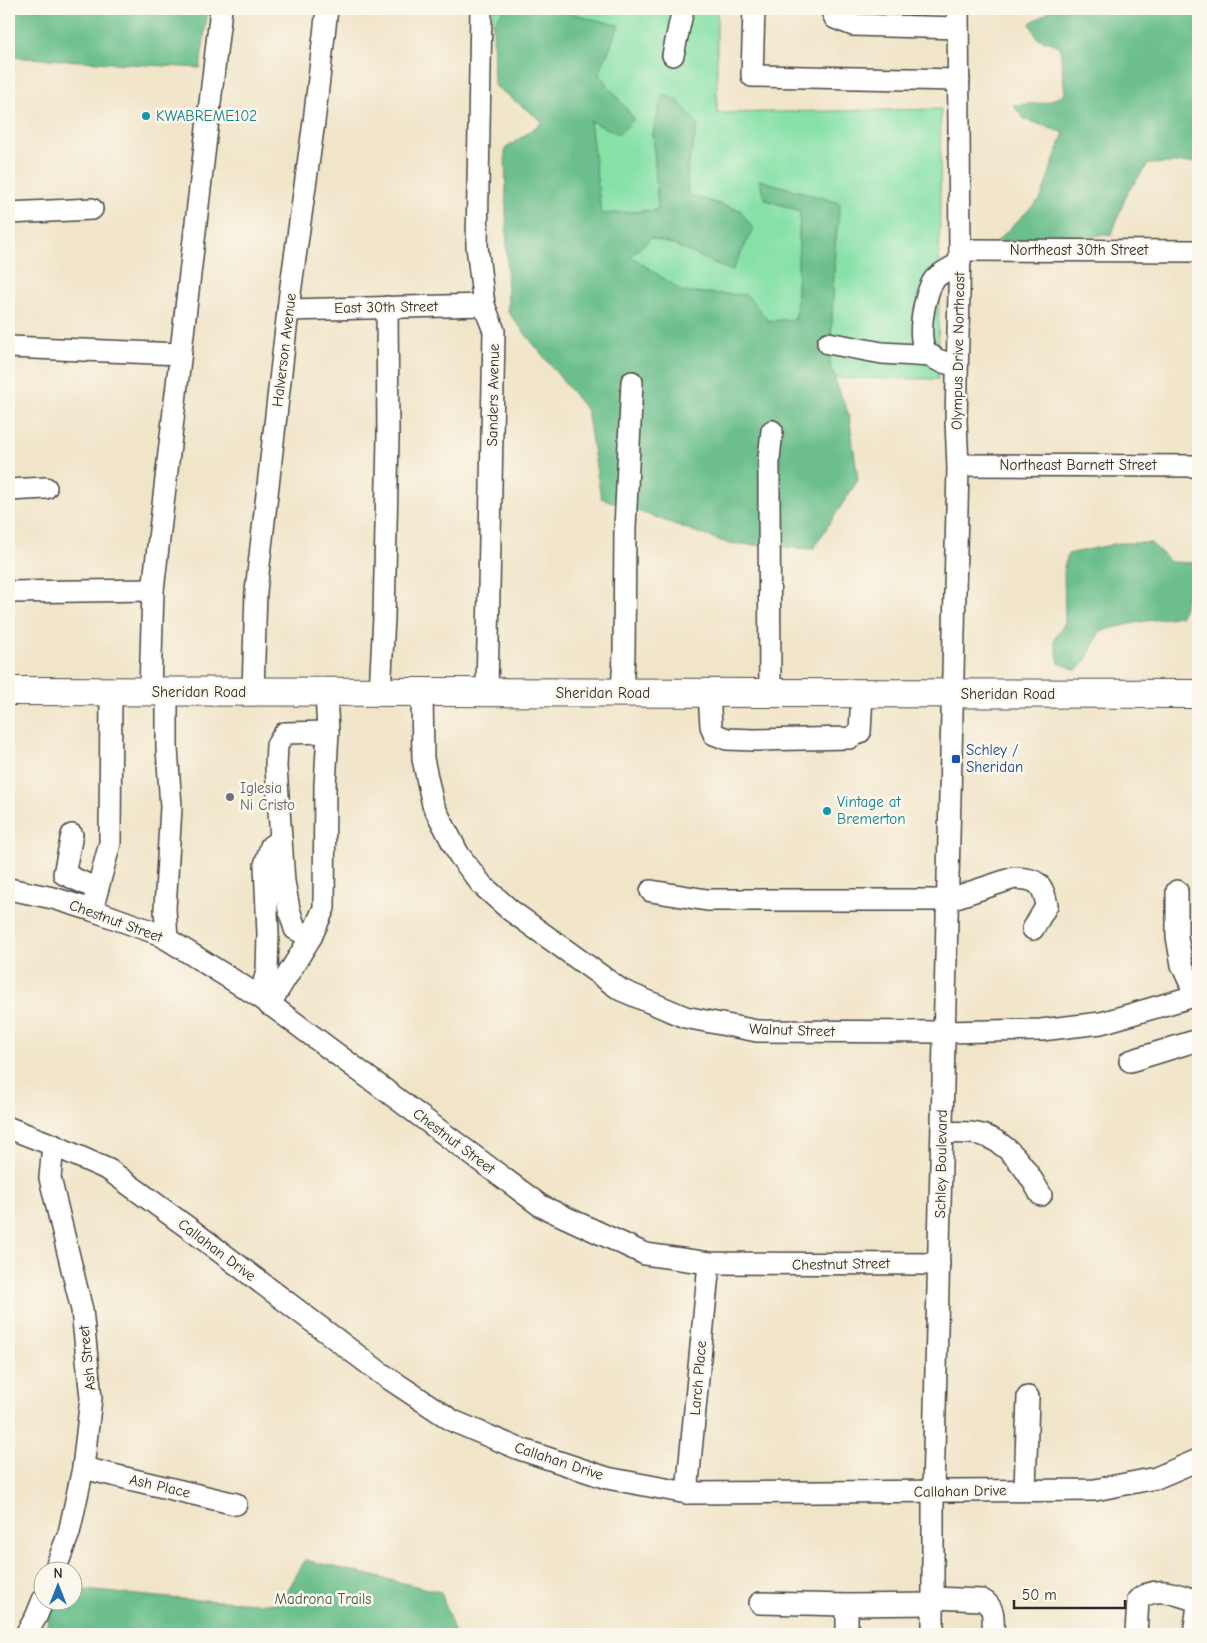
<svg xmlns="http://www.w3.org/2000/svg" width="1207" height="1643" font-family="'Comic Neue',sans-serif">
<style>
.green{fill:#86e1a7;stroke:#588669}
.forest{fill:#6cbf8c;stroke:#4c755c}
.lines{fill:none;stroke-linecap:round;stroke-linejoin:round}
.minor-casing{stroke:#494743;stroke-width:24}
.major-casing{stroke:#494743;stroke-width:30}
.minor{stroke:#fff;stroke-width:21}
.major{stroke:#fff;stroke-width:28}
.culture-dot{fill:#0f9aa8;stroke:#fbf7ec;stroke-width:2}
.transit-dot{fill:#1a4fb4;stroke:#fbf7ec;stroke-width:2}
.worship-dot{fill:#6b7280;stroke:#fbf7ec;stroke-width:2}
.labels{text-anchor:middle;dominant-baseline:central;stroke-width:5;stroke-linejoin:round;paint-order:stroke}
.culture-label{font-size:15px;fill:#0d838f;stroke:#fbf7ec;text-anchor:start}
.street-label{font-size:15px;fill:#2b2b2b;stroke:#fbf7ec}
.transit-label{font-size:15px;fill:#164399;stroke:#fbf7ec;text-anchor:start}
.worship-label{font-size:15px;fill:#5b616d;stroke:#fbf7ec;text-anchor:start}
.park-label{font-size:15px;fill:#42584a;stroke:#fbf7ec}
</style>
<rect width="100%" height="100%" fill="#fbf7ec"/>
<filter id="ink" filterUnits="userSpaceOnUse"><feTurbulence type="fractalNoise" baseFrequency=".02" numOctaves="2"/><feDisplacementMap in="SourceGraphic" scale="10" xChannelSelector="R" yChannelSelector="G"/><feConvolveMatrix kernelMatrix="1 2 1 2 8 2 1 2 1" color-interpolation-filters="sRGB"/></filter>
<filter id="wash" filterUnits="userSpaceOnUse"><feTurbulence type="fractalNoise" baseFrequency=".0096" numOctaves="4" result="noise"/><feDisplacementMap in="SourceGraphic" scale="20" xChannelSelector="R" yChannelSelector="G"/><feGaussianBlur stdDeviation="1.12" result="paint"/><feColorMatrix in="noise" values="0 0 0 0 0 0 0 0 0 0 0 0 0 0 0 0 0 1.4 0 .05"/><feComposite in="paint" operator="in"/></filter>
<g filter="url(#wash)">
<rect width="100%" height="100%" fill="#f1e5c9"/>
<g class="green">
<polygon points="493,9 505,9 493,25"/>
<polygon points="558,9 602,9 647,11 655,9 717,9 717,113 941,109 938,379 835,378 830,367 835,246 840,203 759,180 766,200 800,211 796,319 768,321 746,295 683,292 630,256 651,238 674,245 740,210 688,195 687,168 698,125 653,132 658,210 601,214 590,121 634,119 599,74 619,25 587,18"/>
</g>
<g class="forest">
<polygon points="9,9 208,9 200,68 9,57"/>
<polygon points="505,9 558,9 587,18 619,25 599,74 634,119 619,134 590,121 601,214 658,210 653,132 663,94 678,101 698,125 687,168 688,195 740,210 753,229 732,271 674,245 651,238 631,256 683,292 747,295 768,321 796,319 800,211 766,200 759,180 840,203 835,246 830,367 849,415 858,480 813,549 727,543 601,498 587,411 508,312 505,149 543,122 494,85 493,25"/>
<polygon points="1049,9 1198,9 1198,162 1148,164 1126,195 1112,234 1056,241 997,241 1041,198 1054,159 1064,133 1024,119 1013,105 1045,103 1065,94 1060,46 1037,38 1030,23 1049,12"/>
<polygon points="1120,543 1151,543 1171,562 1196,563 1181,616 1139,622 1100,631 1085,662 1076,670 1059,663 1054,640 1065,622 1064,567 1068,554"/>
<polygon points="305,1560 441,1592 455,1634 47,1634 48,1601 72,1600 73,1589 181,1599 280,1604"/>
</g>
</g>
<g filter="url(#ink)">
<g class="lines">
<g class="minor-casing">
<g id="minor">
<polyline points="481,9 477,246 484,305 494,331 487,692"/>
<polyline points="754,9 752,76 959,80"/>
<polyline points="831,9 835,18 853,25 958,28"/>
<polyline points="673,55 683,9"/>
<polyline points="9,213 92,209"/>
<polyline points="960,250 1198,251"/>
<polyline points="288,310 484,305"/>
<polyline points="828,343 882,353 932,356"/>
<polyline points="9,347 180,354"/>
<path d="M957 366C948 363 935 361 928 354 915 342 924 294 934 280 938 274 953 267 960 263"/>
<polyline points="958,465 1198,466"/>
<polyline points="9,490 46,488"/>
<polyline points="9,592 153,590"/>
<polyline points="150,691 153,590 221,9"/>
<polyline points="167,691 167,748 171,807 165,909 167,939"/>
<polyline points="253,692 256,591 290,293 314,122 327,9"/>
<polyline points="380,692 384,617 388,437 387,307"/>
<polyline points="422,692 423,759 433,805 459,855 482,885 510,910 621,990 685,1017 757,1031 944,1032 1041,1030 1101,1023 1198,995"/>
<polyline points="622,693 624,654 625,528 632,382"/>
<polyline points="709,693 711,726 714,734 727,739 754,740 850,738 860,732 862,694"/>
<polyline points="770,693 769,497 769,458 772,431"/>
<polyline points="72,835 64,874 97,889"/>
<polyline points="9,889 53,898 92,910 159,934 260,997 541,1206 645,1254 709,1263 939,1264"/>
<path d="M651 891 707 900H947L1014 878C1037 879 1042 882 1047 905L1033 929"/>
<polyline points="1177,891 1177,937 1182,965 1196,996"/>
<polyline points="92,910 110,843 111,691"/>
<polyline points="311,937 295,929 289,909 284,882 276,767 277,745 285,733 328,732"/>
<polyline points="260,997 267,971 268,934 265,865 271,846 281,840"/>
<polyline points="269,1005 311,937 324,908 325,785 328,732 326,692"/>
<polyline points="1130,1061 1198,1040"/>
<polyline points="9,1128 53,1145 109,1170 190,1229 382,1374 453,1421 517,1448 607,1478 687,1493 1095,1490 1156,1478 1198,1460"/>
<path d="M943 1132C954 1133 967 1132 978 1134 1008 1140 1027 1170 1041 1195"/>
<polyline points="53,1145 50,1178 82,1310 91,1398 83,1468 69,1533 55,1570"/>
<polyline points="83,1468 236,1504"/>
<polyline points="1025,1490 1028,1397"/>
<polyline points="687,1493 709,1263"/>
<path d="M934 1598 982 1600C996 1607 993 1620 993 1634"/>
<polyline points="760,1603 847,1605"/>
<polyline points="26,1634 36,1617 43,1600"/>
<polyline points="847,1634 847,1605 934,1604"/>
<polyline points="933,1634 933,1492 958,468 956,421 960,250 958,9"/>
<path d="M1136 1634 1138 1600C1157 1584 1177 1595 1198 1601"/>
<polyline points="1194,1634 1198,1605"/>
</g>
</g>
<g class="major-casing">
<polyline id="major" points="9,691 1198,694"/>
</g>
<use href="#minor" class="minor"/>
<use href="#major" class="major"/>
</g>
</g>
<g class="culture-dot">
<circle cx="146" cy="116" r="5"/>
<circle cx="827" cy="811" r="5"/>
</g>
<rect class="transit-dot" x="951" y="754" width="10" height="10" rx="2.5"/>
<circle class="worship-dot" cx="230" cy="797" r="5"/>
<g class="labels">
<g class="culture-label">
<text x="156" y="116">KWABREME102</text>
<text x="837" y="802">Vintage at<tspan x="837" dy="17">Bremerton</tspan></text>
</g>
<g class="street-label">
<text x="1079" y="250">Northeast 30th Street</text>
<text transform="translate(386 307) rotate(-1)">East 30th Street</text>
<text transform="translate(284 350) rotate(-83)">Halverson Avenue</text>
<text transform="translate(958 351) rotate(-89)">Olympus Drive Northeast</text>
<text transform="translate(493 395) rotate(-89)">Sanders Avenue</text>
<text x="1078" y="465">Northeast Barnett Street</text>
<text x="199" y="692">Sheridan Road</text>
<text x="603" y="693">Sheridan Road</text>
<text x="1008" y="694">Sheridan Road</text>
<text transform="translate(116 921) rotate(20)">Chestnut Street</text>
<text transform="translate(792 1030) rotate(2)">Walnut Street</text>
<text transform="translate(454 1141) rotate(37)">Chestnut Street</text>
<text transform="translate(941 1164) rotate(-89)">Schley Boulevard</text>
<text transform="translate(217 1250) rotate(37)">Callahan Drive</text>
<text transform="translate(841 1264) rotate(-1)">Chestnut Street</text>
<text transform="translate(87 1358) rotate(-96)">Ash Street</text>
<text transform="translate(698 1378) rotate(-85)">Larch Place</text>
<text transform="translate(559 1461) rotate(18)">Callahan Drive</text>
<text transform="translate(160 1486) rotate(13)">Ash Place</text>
<text transform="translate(960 1491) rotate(-1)">Callahan Drive</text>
</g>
<g class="transit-label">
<text x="966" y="750">Schley /<tspan x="966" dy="17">Sheridan</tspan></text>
</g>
<g class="worship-label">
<text x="240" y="788">Iglesia<tspan x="240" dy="17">Ni Cristo</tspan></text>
</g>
<g class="park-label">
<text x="323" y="1599">Madrona Trails</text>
</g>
</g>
<rect width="1207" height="1643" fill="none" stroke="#fbf7ec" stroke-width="30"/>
<g transform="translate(58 1586)"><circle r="24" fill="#fbf7ec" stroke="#a8a59f"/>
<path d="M0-4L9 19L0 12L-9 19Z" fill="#1f6fb2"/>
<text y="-8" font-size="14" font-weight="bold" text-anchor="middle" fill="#2b2b2b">N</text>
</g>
<path d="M1014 1600v8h111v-8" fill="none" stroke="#2b2b2b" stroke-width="2.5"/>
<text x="1022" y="1600" font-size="15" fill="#2b2b2b" stroke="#fbf7ec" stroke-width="4" paint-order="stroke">50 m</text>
</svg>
